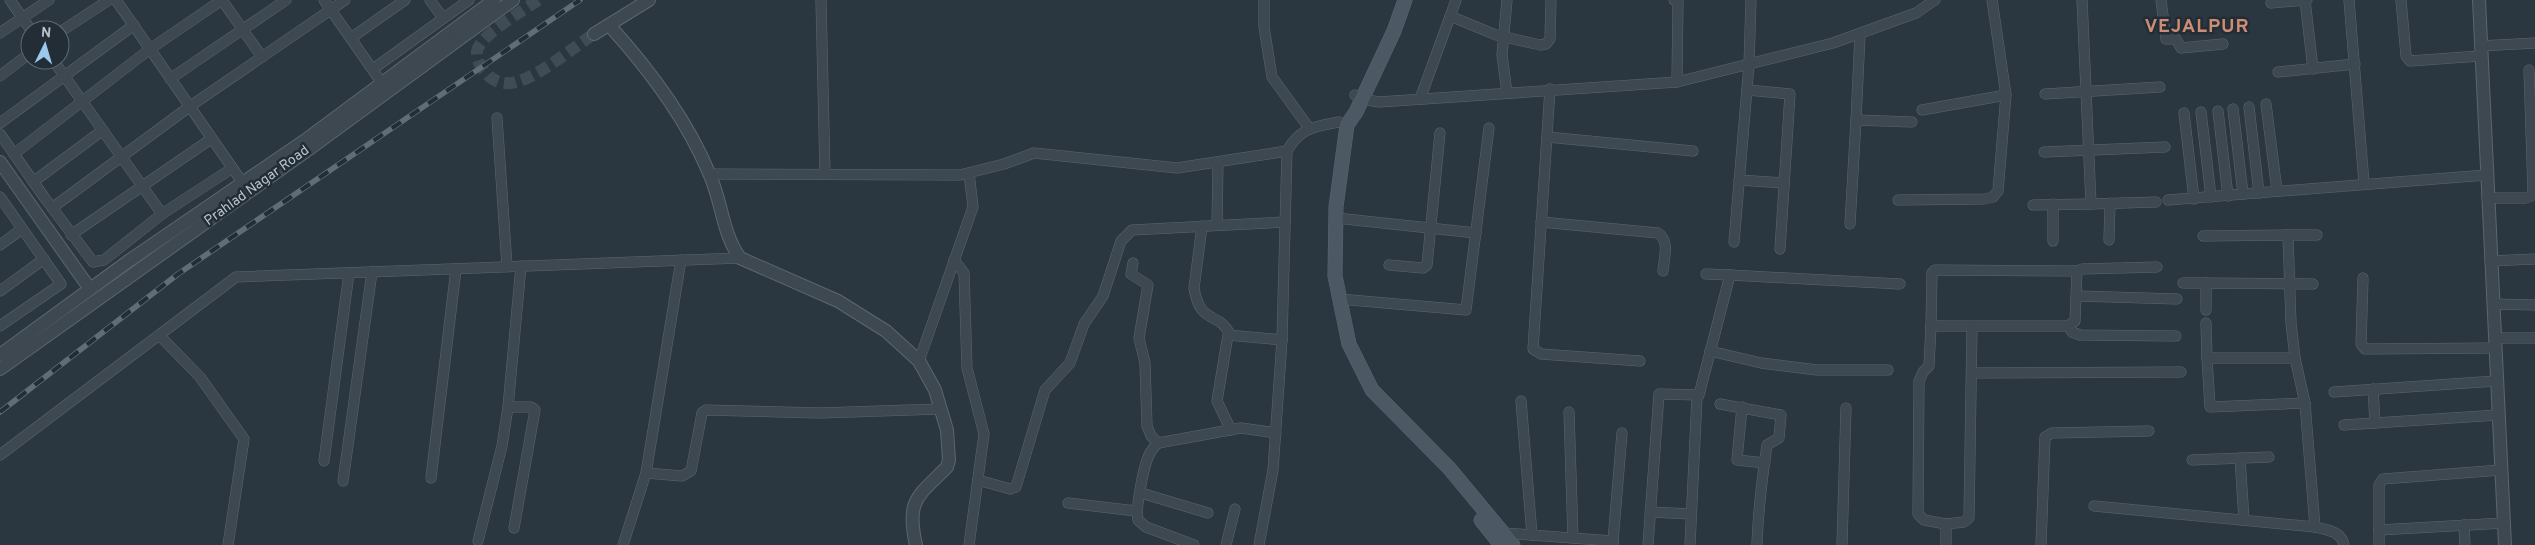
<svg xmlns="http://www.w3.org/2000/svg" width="2535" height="545" font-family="Overpass,sans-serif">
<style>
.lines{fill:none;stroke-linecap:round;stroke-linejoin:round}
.tertiary-tunnel{stroke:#404c55;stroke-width:12;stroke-dasharray:12 6;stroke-linecap:butt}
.minor-casing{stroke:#5c666e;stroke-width:11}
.tertiary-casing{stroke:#5c666e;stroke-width:14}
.secondary-casing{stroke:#5c666e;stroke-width:15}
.minor{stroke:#3e4850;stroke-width:10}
.tertiary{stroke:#3e4850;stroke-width:12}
.secondary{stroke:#4c5863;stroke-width:14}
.rail-casing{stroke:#606d77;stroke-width:5.5}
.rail{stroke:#222d36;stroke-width:4;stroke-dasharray:11;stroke-linecap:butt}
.labels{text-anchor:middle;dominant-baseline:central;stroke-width:5;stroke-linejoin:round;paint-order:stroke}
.street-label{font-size:14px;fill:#bbc3ca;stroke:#222d36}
.district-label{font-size:19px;font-weight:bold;letter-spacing:1px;fill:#cc8d74;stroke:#222d36}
</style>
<rect width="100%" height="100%" fill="#2a3740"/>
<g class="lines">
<path class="tertiary-tunnel" d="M538 0C524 10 480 35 477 51 476 61 482 69 488 75 494 82 506 85 516 82 538 77 574 47 594 34"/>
<g class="minor-casing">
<g id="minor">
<polyline points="10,0 31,30"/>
<polyline points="116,0 247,189"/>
<polyline points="222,0 262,57"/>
<polyline points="324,0 386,89"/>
<polyline points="430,0 443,18"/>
<polyline points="821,0 825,174"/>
<polyline points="1264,0 1264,27 1272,77 1309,128"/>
<polyline points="1674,0 1678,0 1677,82"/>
<polyline points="2082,0 2091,204 2156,202"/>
<polyline points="2161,0 2166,39 2176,39 2181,48 2223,44"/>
<polyline points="2305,0 2313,69"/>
<polyline points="2349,0 2364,183"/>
<polyline points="2401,0 2406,56 2410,61 2480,56"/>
<polyline points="2271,3 2307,0"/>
<polyline points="1450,16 1496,35 1540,45 1546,44 1550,39 1551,0"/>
<polyline points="60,32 109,0"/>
<polyline points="0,33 49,0"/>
<polyline points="1860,35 1856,120 1912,122"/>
<polyline points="351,38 405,0"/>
<polyline points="2480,46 2535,43"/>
<polyline points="53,60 162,214"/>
<polyline points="373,69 469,0"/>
<polyline points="2278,72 2355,64"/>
<polyline points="0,76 30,53"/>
<polyline points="170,79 286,0"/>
<polyline points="1550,89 1533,349 1541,354 1640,361"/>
<polyline points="1747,90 1790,94 1780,249"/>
<polyline points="1507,93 1502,55 1507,0"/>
<polyline points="2045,94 2160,87"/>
<polyline points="1355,95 1362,99 1379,102 1677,82 1833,43 1916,13 1935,0"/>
<polyline points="1420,99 1456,0"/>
<polyline points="2266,104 2277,191"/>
<polyline points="2249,107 2259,193"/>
<polyline points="2233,109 2243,194"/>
<polyline points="1922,110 2006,95"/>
<polyline points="2218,111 2228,196"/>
<polyline points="2201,112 2211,197"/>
<polyline points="2184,113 2194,199"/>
<polyline points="497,118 507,266"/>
<polyline points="0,123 134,25"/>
<polyline points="0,134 44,197 93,262 104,260 162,214 231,169"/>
<polyline points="1547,137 1693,151"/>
<polyline points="2044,152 2165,147"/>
<polyline points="14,154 150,49 222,0"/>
<polyline points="710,174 960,175 1004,164 1034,153 1177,168 1287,151"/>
<polyline points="1739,180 1784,183"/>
<polyline points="33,182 103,130"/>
<polyline points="0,197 61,284 0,326"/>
<polyline points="2487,198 2526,198 2531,196 2533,192 2529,70"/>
<polyline points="1898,200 1984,199 1993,197 1998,191 2006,95 1992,0"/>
<polyline points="2168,200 2486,175"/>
<polyline points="2033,205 2091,204"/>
<polyline points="52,208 189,107 345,0"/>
<polyline points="1336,218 1476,233"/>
<path d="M1541 222 1658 233C1670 241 1664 258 1663 271"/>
<polyline points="1850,224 1856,120"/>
<polyline points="1217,225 1218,162"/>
<path d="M1202 226 1194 288C1200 325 1218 311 1230 334"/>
<polyline points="71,235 211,139"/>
<polyline points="2288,235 2317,235"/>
<polyline points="2203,236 2288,235 2291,323 2295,358 2305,403 2315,527"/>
<polyline points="2109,240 2110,203"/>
<polyline points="2053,241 2053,204"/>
<polyline points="1734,242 1749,65 1751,0"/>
<polyline points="0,245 22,229"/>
<polyline points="954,260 964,273 967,368 984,434 969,545"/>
<polyline points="2490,261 2535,259"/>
<polyline points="1133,263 1131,274 1148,285 1139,338 1145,363 1147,426 1151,436 1158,443 1241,428 1276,433"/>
<polyline points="1389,265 1423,268 1427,265 1440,133"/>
<polygon points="1935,270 2077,271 2075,321 2068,326 1931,326 1932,273"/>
<polyline points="2077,271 2082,269 2157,267"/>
<polyline points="1706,274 1730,275"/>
<polyline points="2363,278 2361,344 2365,349 2495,348"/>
<polyline points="2183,283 2206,283"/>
<polyline points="0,291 44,259"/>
<polyline points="2078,296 2177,299"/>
<polyline points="1339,299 1466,310 1489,128"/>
<polyline points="2493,304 2535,305"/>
<polyline points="2206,310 2206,283 2313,284"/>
<polyline points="2206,323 2207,358 2295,358"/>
<polyline points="1931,326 1929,366 1923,372 1919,381 1918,514 1924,520 1946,524"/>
<polyline points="2068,326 2072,332 2080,335 2176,336"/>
<polyline points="159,335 200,377 244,439 228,545"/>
<polyline points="2495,338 2535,338"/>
<polyline points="1710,351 1761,363 1817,370 1888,370"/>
<polyline points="2207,358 2210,407 2305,403"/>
<polyline points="919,361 973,207 969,173"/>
<polyline points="1972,373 2181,372"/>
<polyline points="2373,389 2375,423"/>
<polyline points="2334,392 2496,381"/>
<polyline points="1521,401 1532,535"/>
<path d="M1720 404 1781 415 1779 438 1767 445C1762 479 1758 511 1757 545"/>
<polyline points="508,407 531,407 535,410 514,528"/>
<polyline points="1742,407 1737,460 1765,463"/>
<polyline points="1569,412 1573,538"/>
<polyline points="2344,425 2498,415"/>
<polyline points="1231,430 1217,401 1228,335 1282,340"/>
<path d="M1158 443C1153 448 1149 453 1147 460 1143 471 1135 511 1138 520L1146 527 1194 545"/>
<polyline points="0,455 236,277 740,258"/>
<polyline points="2240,458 2244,520"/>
<polyline points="2192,460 2269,457"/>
<polyline points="324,461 349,273"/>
<polyline points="646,473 682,476 691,471 702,413 706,410 820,413 940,409"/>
<polyline points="431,478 456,269"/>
<polyline points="978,480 1010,489 1016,487 1045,390 1070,363 1084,324 1103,296 1121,241 1132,230 1285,222"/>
<polyline points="343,481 372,272"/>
<polyline points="1141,493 1208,513"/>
<polyline points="1068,503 1136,511"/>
<path d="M2094 506 2315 527C2327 530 2341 531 2344 545"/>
<polyline points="1650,512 1691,514"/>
<polyline points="2464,525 2465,545"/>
<polyline points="2379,530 2504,523"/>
<polyline points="1504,533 1613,541 1613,545"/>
<polyline points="478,541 502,446 508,407 521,266"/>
<polyline points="1613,541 1622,433"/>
<polyline points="623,545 646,473 681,260"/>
<polyline points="1226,545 1235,509"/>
<path d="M1259 545 1273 470 1282 340 1287 151C1301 127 1314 127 1339 122"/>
<polyline points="1648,545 1659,394 1699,395 1730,275 1900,284"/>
<polyline points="1690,545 1697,397"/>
<polyline points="1842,545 1846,408"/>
<polyline points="1946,545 1946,524 1964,522 1969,518 1972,327"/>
<polyline points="2041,545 2045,437 2052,433 2149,431"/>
<polyline points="2379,545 2379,485 2383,479 2501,470"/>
</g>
</g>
<g class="tertiary-casing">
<g id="tertiary">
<polyline points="2479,0 2505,545"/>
<path d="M609 25C649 69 686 118 709 173 722 201 722 233 740 258L838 301 886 331 919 361 935 390 947 430 949 460 947 467C917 497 906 500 916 545"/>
<polyline points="594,34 649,0"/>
<polyline points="0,162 90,289"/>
<polyline points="0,355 130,260 304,141 494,0"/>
<polyline points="0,369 309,149 513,0"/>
</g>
</g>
<g class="secondary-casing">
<g id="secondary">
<polyline points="1405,0 1394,31 1356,112 1347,125 1336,207 1335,276 1349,344 1372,390 1449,468 1513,545"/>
<polyline points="1481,520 1501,545"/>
</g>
</g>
<use href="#minor" class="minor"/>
<use href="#tertiary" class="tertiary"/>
<use href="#secondary" class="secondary"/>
<g class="rail-casing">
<polyline id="rail" points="0,412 178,274 580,0"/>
</g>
<use href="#rail" class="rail"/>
</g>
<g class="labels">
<g class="street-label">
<text transform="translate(257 186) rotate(-36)">Prahlad Nagar Road</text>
</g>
<g class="district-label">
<text x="2197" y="27">VEJALPUR</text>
</g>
</g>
<g transform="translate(45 45) rotate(5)"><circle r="24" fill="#222d36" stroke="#5f6971"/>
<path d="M0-4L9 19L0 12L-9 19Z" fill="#9cc8ee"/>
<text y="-8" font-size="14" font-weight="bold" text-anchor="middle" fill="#bbc3ca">N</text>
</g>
</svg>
